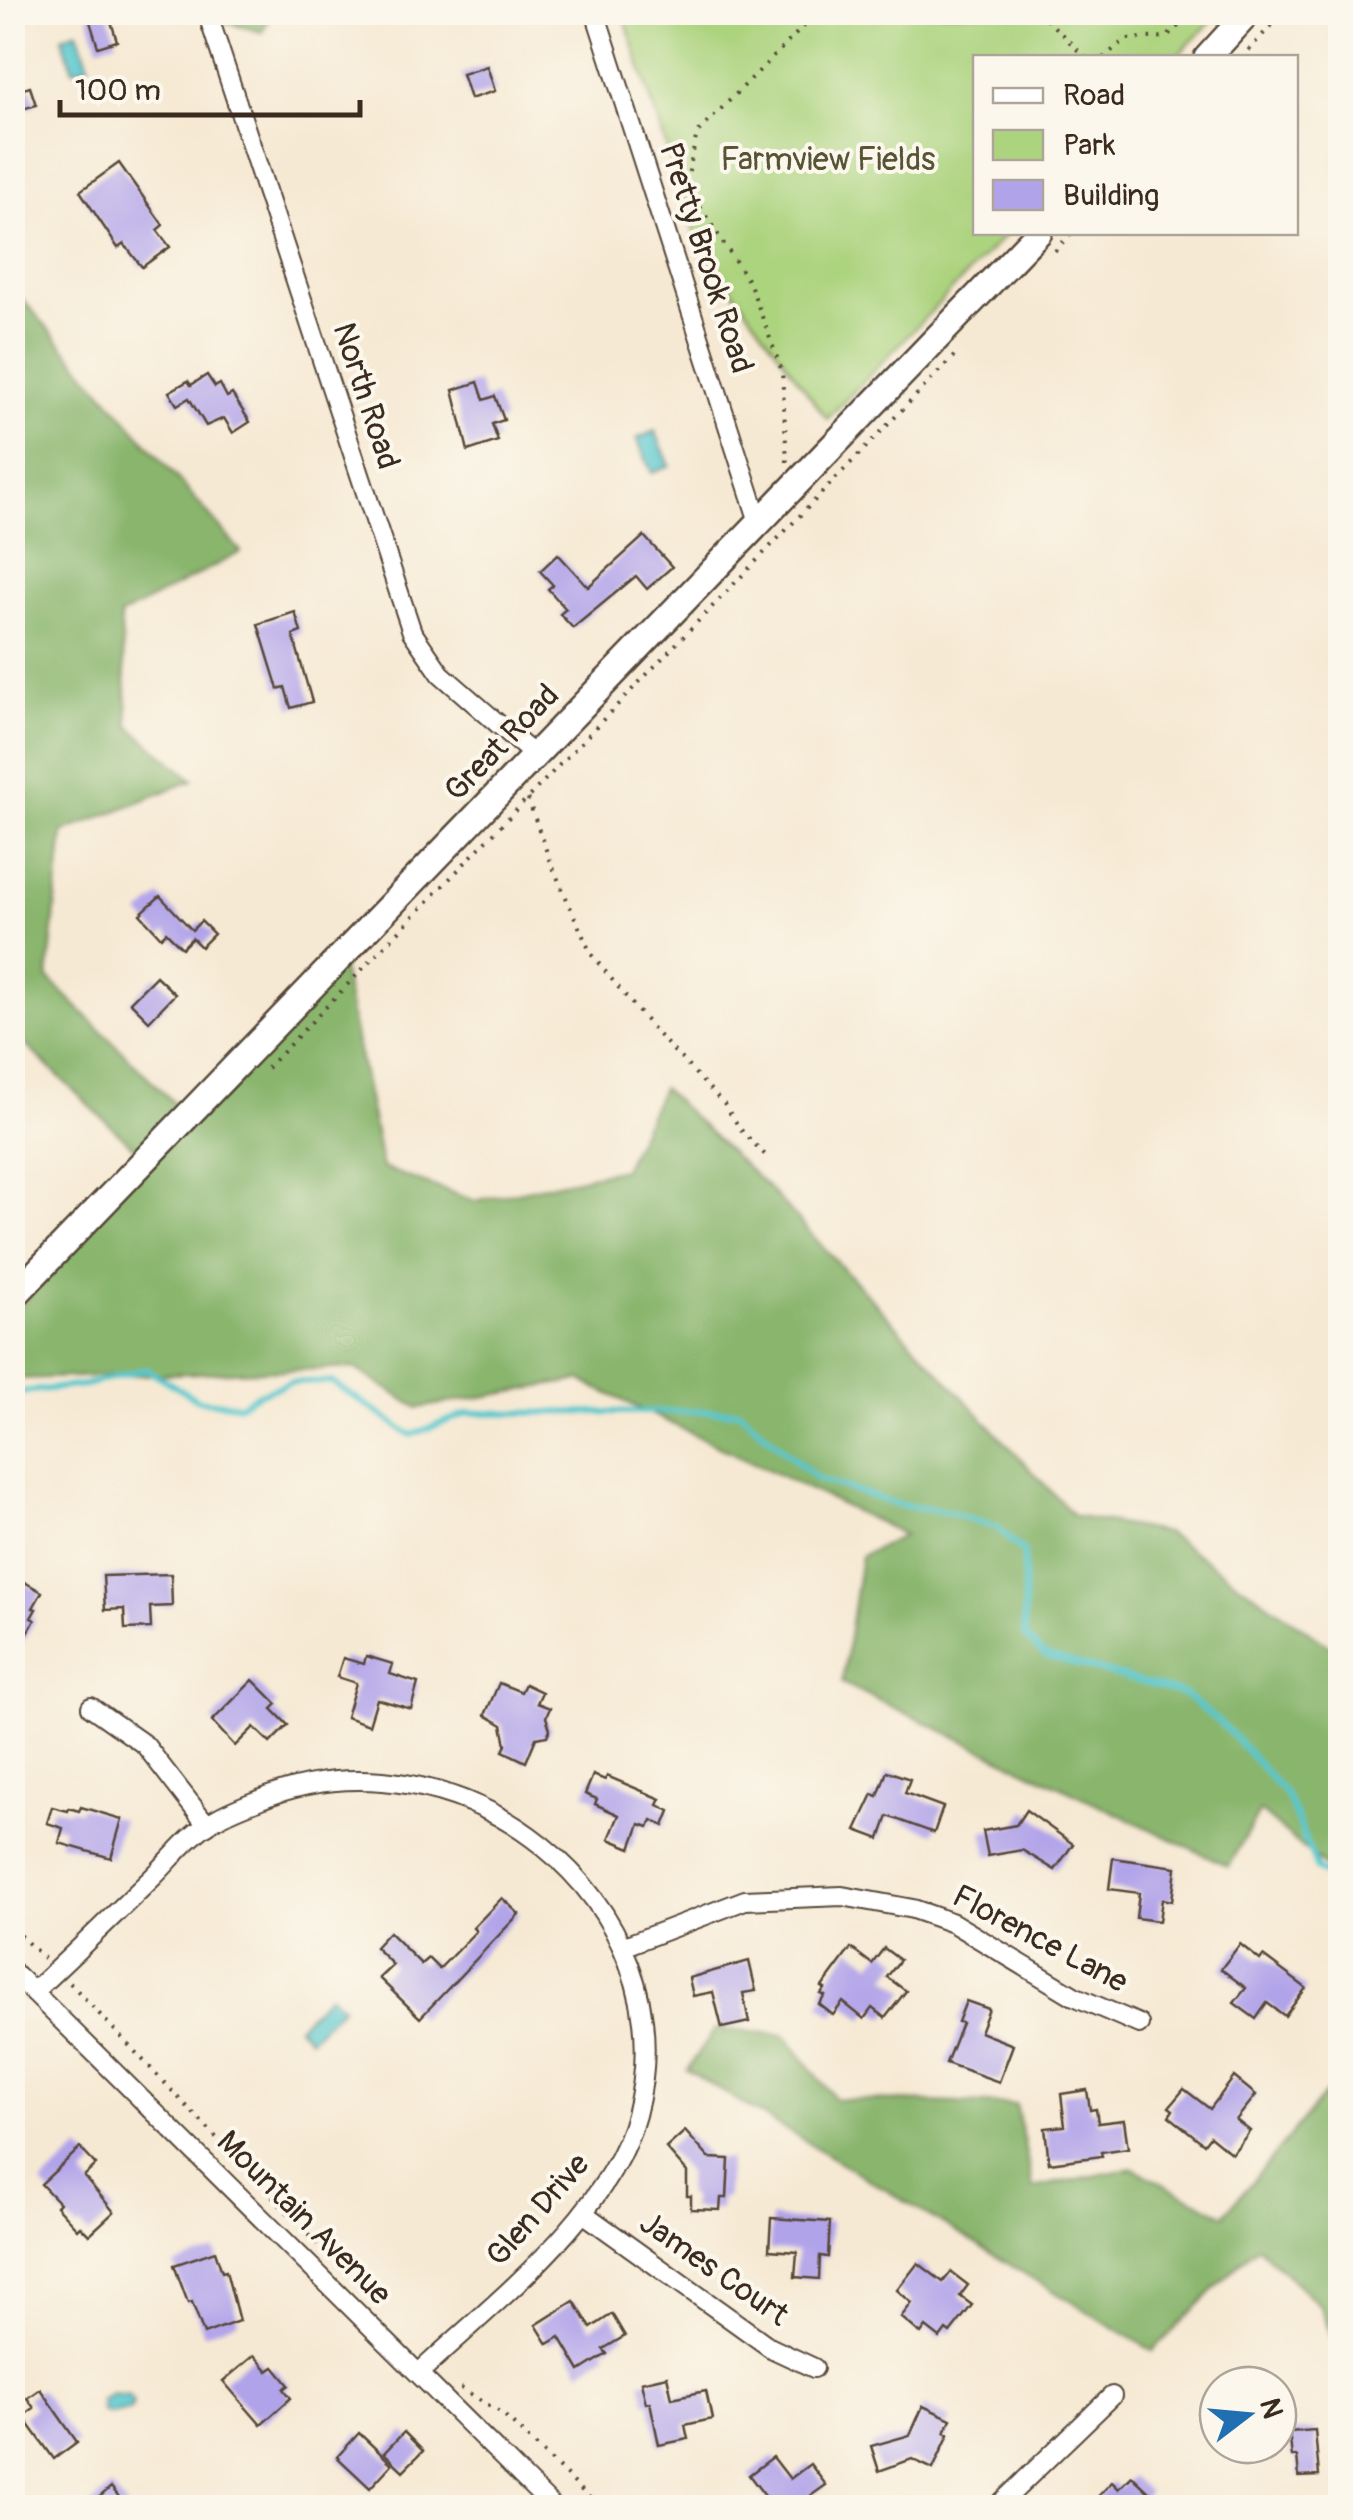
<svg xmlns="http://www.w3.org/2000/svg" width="1353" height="2520" font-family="Pangolin,sans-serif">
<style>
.green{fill:#acd37e;stroke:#747e4e;stroke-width:2.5}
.forest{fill:#89b56d;stroke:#627046;stroke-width:2.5}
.water{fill:#59c7cd;stroke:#4a7876;stroke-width:2.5}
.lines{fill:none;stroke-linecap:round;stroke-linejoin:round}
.stream{stroke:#59c7cd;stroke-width:6}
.building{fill:#b1a3e9}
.street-casing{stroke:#574739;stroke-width:22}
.secondary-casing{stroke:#574739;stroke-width:30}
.path{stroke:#574739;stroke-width:4;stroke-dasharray:2.5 8;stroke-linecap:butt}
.street{stroke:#fff;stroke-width:18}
.secondary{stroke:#fff;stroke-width:25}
.labels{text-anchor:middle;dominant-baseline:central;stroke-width:8;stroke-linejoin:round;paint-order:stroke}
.park-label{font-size:32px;fill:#575436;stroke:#fbf7ec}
.street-label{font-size:32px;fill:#3b2a1e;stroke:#fbf7ec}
</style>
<rect width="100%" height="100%" fill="#fbf7ec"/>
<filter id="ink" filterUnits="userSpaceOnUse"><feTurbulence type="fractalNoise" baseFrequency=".01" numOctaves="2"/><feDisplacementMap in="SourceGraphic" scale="20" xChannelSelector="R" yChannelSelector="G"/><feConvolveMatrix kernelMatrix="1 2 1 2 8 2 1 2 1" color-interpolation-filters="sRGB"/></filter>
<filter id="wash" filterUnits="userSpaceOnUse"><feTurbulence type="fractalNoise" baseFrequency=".0048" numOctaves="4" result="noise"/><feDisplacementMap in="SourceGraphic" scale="40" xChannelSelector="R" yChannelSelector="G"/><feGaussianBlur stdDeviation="2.25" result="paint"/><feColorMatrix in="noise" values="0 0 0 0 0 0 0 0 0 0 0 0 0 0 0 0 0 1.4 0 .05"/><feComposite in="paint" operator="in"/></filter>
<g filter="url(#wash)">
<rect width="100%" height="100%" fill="#f6e9d3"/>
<polygon class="green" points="623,13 623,12 1220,13 1176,57 976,58 976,232 1007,233 827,419 697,241"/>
<g class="forest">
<polygon points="192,13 272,13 262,32"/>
<polygon points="12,287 241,552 120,616 129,726 193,780 63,832 48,978 185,1114 339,954 382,1168 475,1201 623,1169 662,1088 767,1187 1074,1516 1166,1533 1340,1653 1340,1864 1327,1868 1260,1811 1228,1866 842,1683 861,1556 905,1535 580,1380 418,1408 354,1368 13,1379 13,1316 144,1157 13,1033"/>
<polygon points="715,2029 785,2035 835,2099 1016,2105 1033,2188 1133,2168 1224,2215 1340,2076 1340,2358 1320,2306 1257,2246 1153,2351 687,2070"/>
</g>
<g class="water">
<polygon points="78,31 89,65 73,70 62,37"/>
<polygon points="655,431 670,466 652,473 637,439"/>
<polygon points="330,1994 342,2007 309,2039 297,2026"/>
<polygon points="112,2394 129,2396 133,2403 130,2410 110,2414 102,2411 101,2400"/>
</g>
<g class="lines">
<polyline class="stream" points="12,1402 22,1392 85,1385 146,1369 198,1400 240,1405 258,1394 291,1382 332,1382 411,1435 468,1413 739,1411 817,1479 899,1505 949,1512 998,1528 1024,1553 1024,1636 1045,1656 1184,1694 1227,1729 1287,1796 1317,1869 1335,1883 1340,1882"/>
</g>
<g id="blocks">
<g class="building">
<polygon points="87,12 108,12 117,41 98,47"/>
<polygon points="487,66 495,91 470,99 462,74"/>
<polygon points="30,87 36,105 16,111 12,92"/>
<polygon points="119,163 163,225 157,230 170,247 142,267 124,244 118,248 80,191"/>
<polygon points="207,375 215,387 220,384 227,397 232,394 250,422 233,433 224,418 206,426 189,398 177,405 169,392 188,381 191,385"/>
<polygon points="478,382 484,400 495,396 504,420 492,424 498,441 468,451 453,390"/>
<polygon points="644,536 672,567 647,589 636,576 573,628 560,614 566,609 548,589 553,585 540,571 558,554 588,587"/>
<polygon points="295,612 301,632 293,635 312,702 291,708 285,687 278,689 258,624"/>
<polygon points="160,896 192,930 201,921 214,934 201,947 192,938 182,948 166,932 161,937 140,914"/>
<polygon points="156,976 175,994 149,1021 130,1002"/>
<polygon points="171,1574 172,1606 150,1607 151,1628 125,1629 124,1609 105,1610 103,1576"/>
<polygon points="12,1575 42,1592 33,1608 36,1609 31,1618 35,1620 12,1662"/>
<polygon points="366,1656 393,1664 390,1674 418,1683 411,1709 377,1699 369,1725 346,1717 356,1683 337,1677 343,1658 364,1664"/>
<polygon points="253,1680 277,1704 272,1709 288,1725 270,1743 254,1727 235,1746 212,1721"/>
<polygon points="499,1683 521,1692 525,1684 542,1692 537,1703 550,1708 546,1717 550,1729 547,1736 536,1738 526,1762 503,1751 506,1745 502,1725 485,1715"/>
<polygon points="887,1771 910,1779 905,1793 943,1807 934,1833 888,1816 880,1839 856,1830 873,1794 878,1796"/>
<polygon points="593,1775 605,1780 607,1776 661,1799 658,1805 670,1811 664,1826 652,1820 649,1827 640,1824 631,1848 609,1839 619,1815 595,1804 597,1799 585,1794"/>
<polygon points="52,1807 68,1811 69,1808 79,1811 81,1807 122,1819 111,1858 59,1843 63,1828 47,1823"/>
<polygon points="1026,1810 1073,1844 1055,1870 1022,1850 988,1856 983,1831 1016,1825"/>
<polygon points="1113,1858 1176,1867 1172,1901 1162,1899 1159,1921 1136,1918 1139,1893 1109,1889"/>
<polygon points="502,1898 519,1914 420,2018 379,1978 393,1965 375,1947 389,1932 421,1964 428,1958 439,1969 476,1931 473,1928"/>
<polygon points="1240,1944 1260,1960 1263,1956 1306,1988 1285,2016 1267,2003 1256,2019 1234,2003 1246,1988 1221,1969"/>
<polygon points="851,1948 872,1964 884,1948 900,1960 887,1977 906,1991 885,2018 872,2008 864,2019 843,2002 833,2015 819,2004 825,1996 821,1994 825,1989 822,1987"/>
<polygon points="749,1961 756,1991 743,1993 749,2022 722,2028 713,1992 693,1996 689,1978"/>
<polygon points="966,2001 989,2009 980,2032 1013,2045 999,2082 946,2063 962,2023 958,2022"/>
<polygon points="1234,2077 1256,2095 1236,2120 1250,2131 1232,2154 1210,2136 1204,2144 1169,2116 1173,2110 1169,2107 1184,2089 1210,2109"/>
<polygon points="1087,2090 1090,2110 1096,2109 1098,2123 1124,2120 1128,2148 1101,2152 1102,2156 1049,2163 1045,2128 1065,2126 1061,2094"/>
<polygon points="685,2131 709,2158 729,2159 727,2198 721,2198 720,2210 691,2209 691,2196 687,2196 687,2172 666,2148"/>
<polygon points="80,2148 96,2165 84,2176 114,2212 89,2235 80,2226 77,2229 56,2206 59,2203 41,2184"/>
<polygon points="771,2218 830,2222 828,2257 820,2256 819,2279 795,2277 797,2252 769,2250"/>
<polygon points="215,2251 222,2272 226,2271 239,2321 204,2334 192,2302 188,2303 174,2265"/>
<polygon points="918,2263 943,2282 951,2272 968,2285 960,2296 972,2305 950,2333 946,2330 940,2338 926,2327 921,2334 901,2317 912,2303 897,2290"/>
<polygon points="574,2301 591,2328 612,2314 625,2336 603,2349 607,2354 580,2371 560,2337 548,2344 536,2325"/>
<polygon points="254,2355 268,2371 274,2367 289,2385 284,2389 291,2398 261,2425 223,2381"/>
<polygon points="667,2376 672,2398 706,2391 712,2419 685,2425 688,2439 659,2445 650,2402 646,2403 641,2382"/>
<polygon points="40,2389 77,2442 54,2459 23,2416 34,2408 27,2398"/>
<polygon points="923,2406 951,2419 945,2432 949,2434 933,2469 912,2459 879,2471 871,2446 910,2435"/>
<polygon points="1315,2430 1319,2476 1299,2477 1297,2457 1292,2457 1289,2432"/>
<polygon points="404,2432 423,2451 403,2471 384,2453"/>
<polygon points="359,2433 392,2464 370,2488 337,2457"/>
<polygon points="773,2457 790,2479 810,2464 826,2485 809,2497 816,2508 774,2508 749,2475"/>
<polygon points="1132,2476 1149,2492 1134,2508 1087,2508 1112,2482 1119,2489"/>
<polygon points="111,2487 128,2508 87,2508"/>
</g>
</g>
</g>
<g filter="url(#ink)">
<use href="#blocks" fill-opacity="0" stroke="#574739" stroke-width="2.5"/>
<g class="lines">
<g class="street-casing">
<g id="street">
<polyline points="207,12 412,632 441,674 535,756"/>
<polyline points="595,12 759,522"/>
<polyline points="91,1707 145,1745 207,1825"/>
<polyline points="622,1947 745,1900 842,1896 913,1909 953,1923 1074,1996 1139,2024"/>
<polyline points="12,1971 554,2508"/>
<path d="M33 1992C74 1954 114 1915 154 1876 171 1859 188 1837 208 1824 222 1814 240 1807 256 1801 455 1717 693 1899 636 2115 609 2216 493 2303 419 2373"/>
<polyline points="583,2213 771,2348 814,2368"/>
<polyline points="996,2508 1112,2396"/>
</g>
</g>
<g class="secondary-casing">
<g id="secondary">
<polyline points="1207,58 1249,12"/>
<polyline points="12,1298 1039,232"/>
</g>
</g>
<g class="path">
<polyline points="1039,12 1086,58"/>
<polyline points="1103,58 1126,39 1167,37 1193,12"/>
<polyline points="1241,58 1284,12"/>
<polyline points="1055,251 1072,232"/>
<polyline points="787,462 782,371 750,284 686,185 697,133 818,12"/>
<polyline points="528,799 550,861 591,954 651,1027 724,1104 741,1130 770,1160"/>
<polyline points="267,1068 955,355"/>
<polyline points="12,1329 23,1318"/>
<polyline points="12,1928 45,1959"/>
<polyline points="70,1983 321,2248"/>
<polyline points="461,2388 503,2414 600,2508"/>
</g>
<use href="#street" class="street"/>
<use href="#secondary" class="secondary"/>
</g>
</g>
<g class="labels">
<g class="park-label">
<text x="828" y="160">Farmview Fields</text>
</g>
<g class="street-label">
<text transform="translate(706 258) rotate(72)">Pretty Brook Road</text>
<text transform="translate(366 396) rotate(72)">North Road</text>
<text transform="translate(502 743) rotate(-46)">Great Road</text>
<text transform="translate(1040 1939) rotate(28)">Florence Lane</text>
<text transform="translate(538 2210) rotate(-49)">Glen Drive</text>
<text transform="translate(304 2218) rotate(45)">Mountain Avenue</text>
<text transform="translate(714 2269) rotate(35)">James Court</text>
</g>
</g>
<rect width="1353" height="2520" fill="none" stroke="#fbf7ec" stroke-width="50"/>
<rect x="973" y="55" width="325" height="180" fill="#fbf7ec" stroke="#aea59a" stroke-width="2.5"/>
<rect x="993" y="88" width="50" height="15" fill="#ffffff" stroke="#aea59a" stroke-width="2.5"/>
<text x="1063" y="105" font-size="30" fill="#3b2a1e">Road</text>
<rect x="993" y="130" width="50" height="30" fill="#acd37e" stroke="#aea59a" stroke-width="2.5"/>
<text x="1063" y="155" font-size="30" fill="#3b2a1e">Park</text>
<rect x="993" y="180" width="50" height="30" fill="#b1a3e9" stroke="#aea59a" stroke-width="2.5"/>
<text x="1063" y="205" font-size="30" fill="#3b2a1e">Building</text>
<g transform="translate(1248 2415) rotate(74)"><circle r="48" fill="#fbf7ec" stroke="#aea59a" stroke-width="2.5"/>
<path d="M0-8L18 38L0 25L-18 38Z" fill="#1f6fb2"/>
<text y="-15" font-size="28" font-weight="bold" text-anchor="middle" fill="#3b2a1e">N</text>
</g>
<path d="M60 100v15h300v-15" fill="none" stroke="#3b2a1e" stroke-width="5"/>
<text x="75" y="100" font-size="30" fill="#3b2a1e" stroke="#fbf7ec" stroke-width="8" paint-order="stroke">100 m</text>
</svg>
